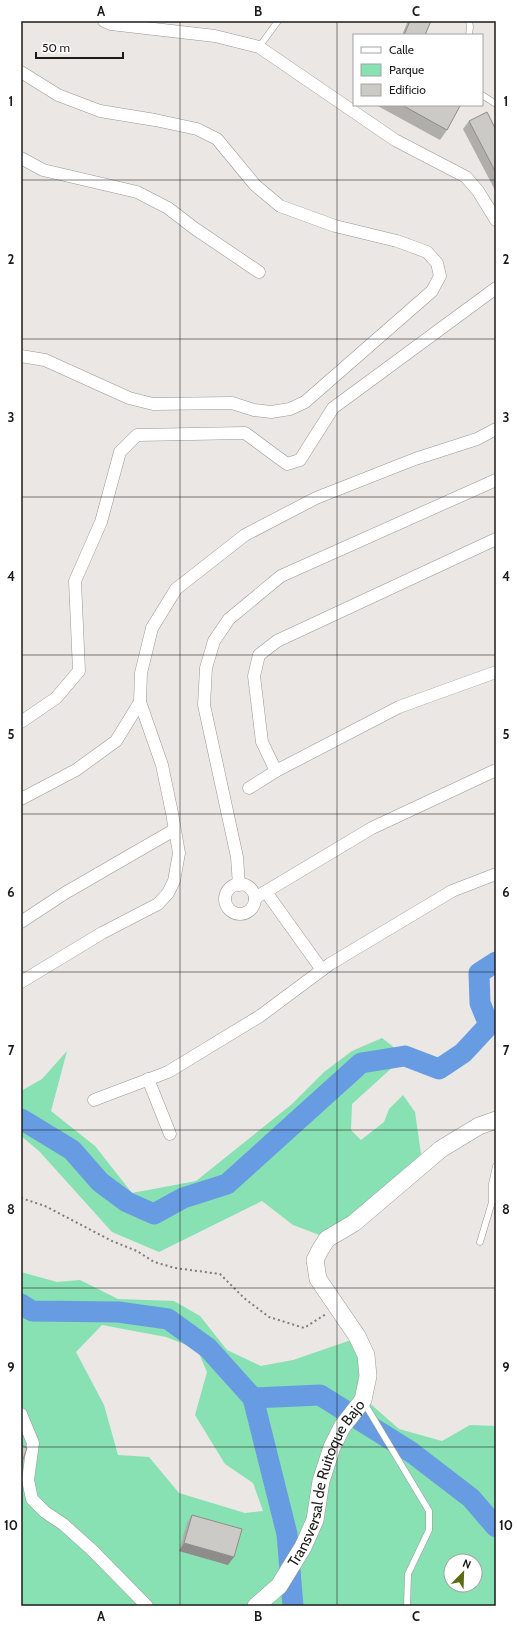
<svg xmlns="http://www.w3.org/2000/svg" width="517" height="1627" font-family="Cabin,sans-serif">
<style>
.green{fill:#87e1b2;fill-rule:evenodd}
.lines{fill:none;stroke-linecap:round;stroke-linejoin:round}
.river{stroke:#689ce2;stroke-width:21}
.lane-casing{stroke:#9a9796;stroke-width:7}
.street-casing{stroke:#9a9796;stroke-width:13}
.secondary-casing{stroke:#9a9796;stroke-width:18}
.path{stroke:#7e7c7b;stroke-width:2;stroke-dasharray:2 3;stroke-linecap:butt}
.lane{stroke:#fff;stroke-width:6}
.street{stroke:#fff;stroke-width:12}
.secondary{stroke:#fff;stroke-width:17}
.wall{fill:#afaeab}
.shaded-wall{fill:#8e8d8b}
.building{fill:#cbcac7;stroke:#8e8d8b}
.grid{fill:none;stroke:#1c1b1a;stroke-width:1;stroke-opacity:0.55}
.labels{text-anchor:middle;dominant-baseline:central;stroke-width:4;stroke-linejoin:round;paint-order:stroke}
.street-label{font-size:15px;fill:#1c1b1a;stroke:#fff}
.neatline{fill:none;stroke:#1c1b1a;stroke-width:1.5}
.grid-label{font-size:13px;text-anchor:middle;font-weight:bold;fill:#1c1b1a}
</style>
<rect width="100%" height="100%" fill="#eae7e5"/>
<g class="green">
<polygon points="382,1038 405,1056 352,1104 351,1130 361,1140 384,1122 389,1109 403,1095 415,1112 421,1154 385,1200 330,1239 293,1225 262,1201 159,1252 112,1232 39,1151 21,1136 21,1091 42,1079 67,1051 51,1111 95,1146 132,1193 196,1181 292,1104 324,1072 352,1051"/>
<path d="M21 1272 57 1282 80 1280 118 1299 174 1301 200 1316 227 1350 261 1366 293 1360 360 1337 366 1400 399 1429 442 1441 470 1425 496 1426V1606H21ZM102 1325 166 1337 197 1349 207 1372 195 1415 225 1464 253 1483 263 1511 245 1513 179 1493 149 1457 118 1455 104 1405 76 1352ZM451 1561H475V1585H451Z"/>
</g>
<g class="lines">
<g class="river">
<polyline points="21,1119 72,1150 100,1182 127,1202 154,1214 183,1198 227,1184 361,1063 405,1056 439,1069 463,1053 489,1025 480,1003 479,973 496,962"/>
<polyline points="21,1304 32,1311 118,1312 168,1319 208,1348 253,1398 320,1395 411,1452 471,1498 496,1527"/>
<polyline points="253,1398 287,1534 293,1606"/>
</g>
<g class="lane-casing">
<g id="lane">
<polyline points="469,21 470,27 469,35"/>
<polyline points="259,47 278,21"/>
<polyline points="482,95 496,104"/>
<polyline points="480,1242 492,1202 492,1184 496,1166"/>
<polyline points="363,1401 429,1511 429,1530 408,1574 407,1606"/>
</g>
</g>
<g class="street-casing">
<g id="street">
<polyline points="104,21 111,24 215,36 259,47 395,140 466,177 478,191 496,220"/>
<polyline points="21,72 58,95 100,111 155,120 197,129 217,139 255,185 280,206 335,226 397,241 427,252 437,263 440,276 432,291 305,402 290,409 271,412 254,410 232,403 153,404 129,398 45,360 21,356"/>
<polyline points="21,158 43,170 137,192 168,208 194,228 259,272"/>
<polyline points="21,722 56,698 79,671 75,581 101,522 120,452 137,435 245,433 287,464 300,460 333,408 496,288"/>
<polyline points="276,771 262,742 254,676 259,655 277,641 496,539"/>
<polyline points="249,788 276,771 399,707 496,672"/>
<polyline points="21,799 76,770 116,741 140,702"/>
<circle cx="240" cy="899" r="15"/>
<polyline points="239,885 237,857 204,705 206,668 214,641 229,619 281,576 496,480"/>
<polyline points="266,892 322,970"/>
<polyline points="255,898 372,828 496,770"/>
<polyline points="21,922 65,893 174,830"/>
<polyline points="21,982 102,933 158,904 168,893 174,881 179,853 172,813 162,765 140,702 141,673 152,628 176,589 245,535 316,498 415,459 477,439 496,429"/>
<polyline points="148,1079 170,1134"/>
<polyline points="94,1100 168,1072 260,1016 330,964 452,891 496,874"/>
<polyline points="21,1414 33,1443 28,1480 32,1499 45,1512 63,1524 92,1550 147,1606"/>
</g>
</g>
<g class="secondary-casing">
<g id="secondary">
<path id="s1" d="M256 1606 279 1586 303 1547 315 1520 321 1481 332 1447 342 1427 363 1400 368 1376 366 1355 357 1336 318 1279 315 1260 320 1250 327 1239 354 1223 441 1149 479 1126 496 1120"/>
</g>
</g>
<polyline class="path" points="21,1198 45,1206 112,1241 137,1251 154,1262 175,1268 220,1274 244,1298 269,1317 304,1328 326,1314"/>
<use href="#lane" class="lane"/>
<use href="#street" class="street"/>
<use href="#secondary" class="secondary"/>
</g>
<g class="wall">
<polygon points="408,21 431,21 425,35 402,35"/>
<polygon points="376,105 460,105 447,130 440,140"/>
<polygon points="469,121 496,130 496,192 463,129"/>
<polygon points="192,1515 228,1565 179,1551 187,1523"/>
</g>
<polygon class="shaded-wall" points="184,1543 234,1557 228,1565 179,1551"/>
<g class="building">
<polygon points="410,21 431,21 425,35 404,35"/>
<polygon points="402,105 460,105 460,106 447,130"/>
<polygon points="487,112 496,130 496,173 469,121"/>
<polygon points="21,1445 27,1448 21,1465"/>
<polygon points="192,1515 242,1529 234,1557 184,1543"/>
</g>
<path class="grid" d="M180 21V1606M337 21V1606M21 180H496M21 339H496M21 497H496M21 655H496M21 814H496M21 972H496M21 1130H496M21 1288H496M21 1447H496"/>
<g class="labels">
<g class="street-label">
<text stroke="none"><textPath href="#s1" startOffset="145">Transversal de Ruitoque Bajo</textPath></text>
</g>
</g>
<rect width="517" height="1627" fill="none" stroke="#ffffff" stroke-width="44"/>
<rect x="353" y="34" width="130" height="72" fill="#ffffff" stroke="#a4a4a3"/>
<rect x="361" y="47" width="20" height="6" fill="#ffffff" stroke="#a4a4a3"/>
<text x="389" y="54" font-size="12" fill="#1c1b1a">Calle</text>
<rect x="361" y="64" width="20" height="12" fill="#87e1b2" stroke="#a4a4a3"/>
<text x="389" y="74" font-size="12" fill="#1c1b1a">Parque</text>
<rect x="361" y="84" width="20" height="12" fill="#cbcac7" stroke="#a4a4a3"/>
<text x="389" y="94" font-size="12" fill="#1c1b1a">Edificio</text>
<g transform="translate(463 1573) rotate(23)"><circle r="19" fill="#ffffff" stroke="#a4a4a3"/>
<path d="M0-3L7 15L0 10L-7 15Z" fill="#5e6b14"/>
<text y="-6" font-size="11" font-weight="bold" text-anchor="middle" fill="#1c1b1a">N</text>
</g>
<path d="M36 52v6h87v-6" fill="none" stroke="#1c1b1a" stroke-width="2"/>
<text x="42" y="52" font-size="12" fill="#1c1b1a" stroke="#ffffff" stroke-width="3" paint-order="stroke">50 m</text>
<rect x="22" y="22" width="473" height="1583" class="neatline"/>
<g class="grid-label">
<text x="101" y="16">A</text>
<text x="258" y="16">B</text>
<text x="416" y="16">C</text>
<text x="11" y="106">1</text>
<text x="506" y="106">1</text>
<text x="11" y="264">2</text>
<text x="506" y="264">2</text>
<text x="11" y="422">3</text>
<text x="506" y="422">3</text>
<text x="11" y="581">4</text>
<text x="506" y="581">4</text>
<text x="11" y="739">5</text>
<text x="506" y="739">5</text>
<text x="11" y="897">6</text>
<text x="506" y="897">6</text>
<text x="11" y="1055">7</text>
<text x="506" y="1055">7</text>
<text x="11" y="1214">8</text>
<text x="506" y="1214">8</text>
<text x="11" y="1372">9</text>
<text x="506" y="1372">9</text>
<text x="11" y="1530">10</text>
<text x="506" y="1530">10</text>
<text x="101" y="1621">A</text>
<text x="258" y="1621">B</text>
<text x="416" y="1621">C</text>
</g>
</svg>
